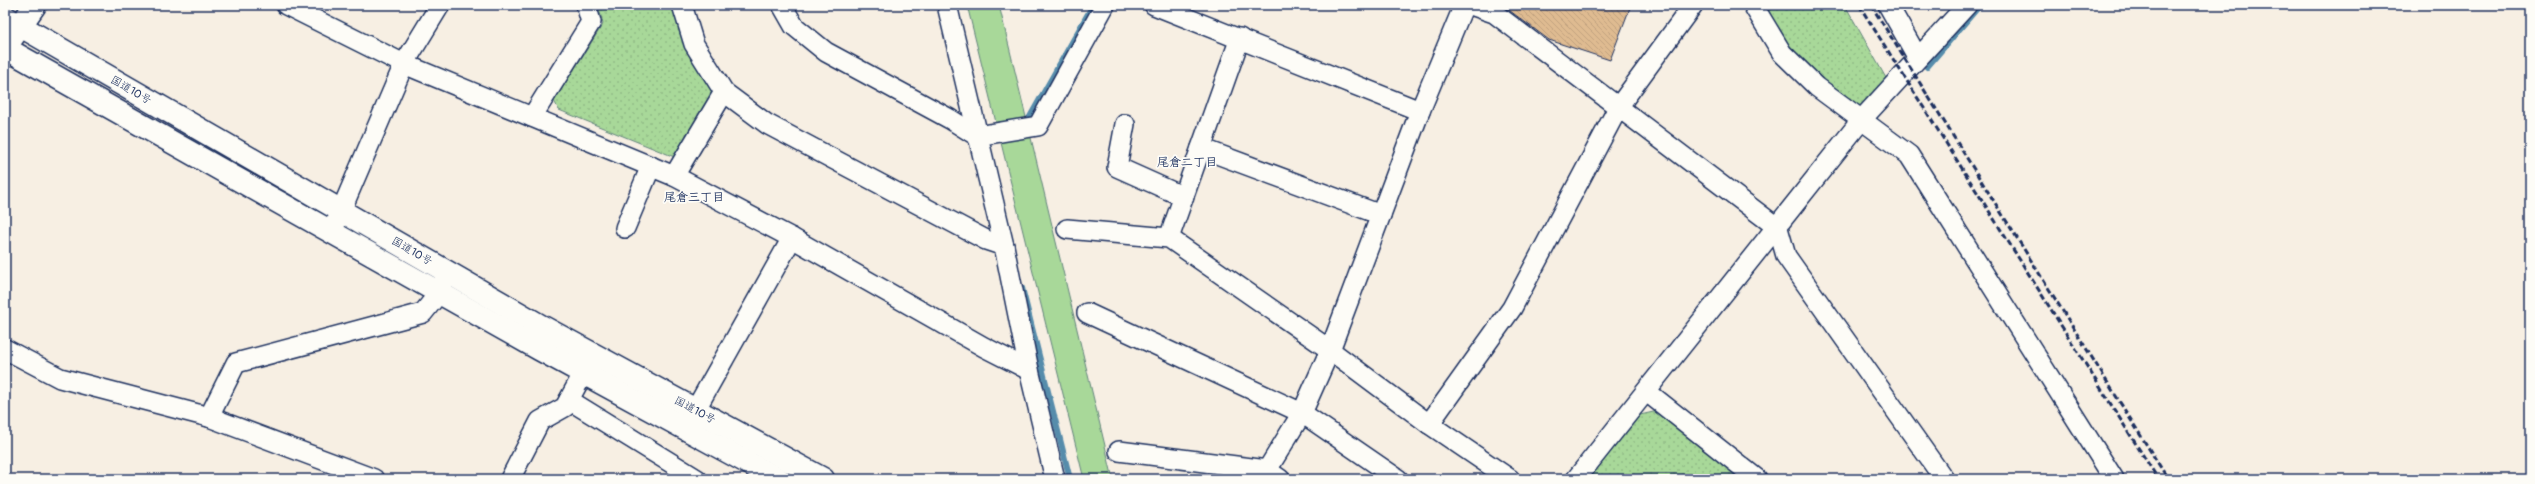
<svg xmlns="http://www.w3.org/2000/svg" width="2535" height="484" font-family="Pangolin,'Klee One',sans-serif">
<style>
.grass{fill:#a8d899;stroke:#62847c}
.park{fill:url(#park-dots);stroke:#62847c}
.lines{fill:none;stroke-linecap:round;stroke-linejoin:round}
.stream{stroke:#578cab;stroke-width:6}
.building{fill:url(#building-back-hatch);stroke:#1b2f5e}
.street-casing{stroke:#1b2f5e;stroke-width:22}
.secondary-casing{stroke:#1b2f5e;stroke-width:25}
.highway-casing{stroke:#1b2f5e;stroke-width:25}
.street{stroke:#fdfcf7;stroke-width:19}
.secondary{stroke:#fdfcf7;stroke-width:22}
.highway{stroke:#fdfcf7;stroke-width:22}
.rail{stroke:#1b2f5e;stroke-width:3;stroke-dasharray:6 3;stroke-linecap:butt}
.labels{text-anchor:middle;dominant-baseline:central;stroke-width:3.5;stroke-linejoin:round;paint-order:stroke}
.street-label{font-size:11px;fill:#1b2f5e;stroke:#fdfcf7}
.neighbourhood-label{font-size:12px;font-weight:bold;fill:#1b2f5e;stroke:#fdfcf7}
</style>
<defs>
<pattern id="park-dots" width="8" height="8" patternUnits="userSpaceOnUse"><rect width="8" height="8" fill="#a8d899"/><path d="M2 2h.1M6 6h.1" fill="none" stroke="#90ba86" stroke-width="1.8" stroke-linecap="round"/></pattern>
<pattern id="building-back-hatch" width="6" height="6" patternUnits="userSpaceOnUse"><rect width="6" height="6" fill="#dfbb91"/><path d="M-1 5l2 2M0 0l6 6M5-1l2 2" fill="none" stroke="#bfa17f"/></pattern>
</defs>
<rect width="100%" height="100%" fill="#f7efe3"/>
<filter id="ink" filterUnits="userSpaceOnUse"><feTurbulence type="fractalNoise" baseFrequency=".025" numOctaves="2"/><feDisplacementMap in="SourceGraphic" scale="8" xChannelSelector="R" yChannelSelector="G"/><feConvolveMatrix kernelMatrix="1 2 1 2 8 2 1 2 1" color-interpolation-filters="sRGB"/></filter>
<g filter="url(#ink)">
<polygon class="grass" points="967,5 999,5 1113,479 1084,479"/>
<g class="park">
<path d="M598 5H674C684 40 696 65 716 96L677 158 559 110 554 101 603 24Z"/>
<polygon points="1766,5 1845,5 1891,87 1863,118 1817,87 1757,12"/>
<polygon points="1658,411 1736,474 1731,479 1589,479 1640,415"/>
</g>
<g class="lines">
<g class="stream">
<polyline points="1927,67 1980,5"/>
<polyline points="1026,124 1093,5"/>
<polyline points="1022,288 1070,479"/>
</g>
</g>
<polygon class="building" points="1502,5 1631,5 1610,60 1549,40"/>
<g class="lines">
<g class="street-casing">
<g id="street">
<polyline points="286,5 404,64 674,176 792,238 984,347 1029,370"/>
<polyline points="682,5 694,44 724,92 767,124 986,240 1004,246"/>
<polyline points="782,5 794,26 826,52 950,119 977,136 1038,126 1105,5"/>
<polyline points="947,5 1004,246 1029,370 1055,479"/>
<polyline points="1154,5 1420,111"/>
<polyline points="1471,5 1494,13 1778,228 1786,256 1944,479"/>
<polyline points="1753,5 1782,53 1817,87 1909,155 2114,479"/>
<polyline points="1888,5 1918,58"/>
<polyline points="532,117 591,22 586,5"/>
<polyline points="1125,124 1117,167 1184,197"/>
<polyline points="1201,148 1381,215"/>
<polyline points="674,176 724,92"/>
<polyline points="335,225 404,64 440,5"/>
<polyline points="625,228 651,166"/>
<polyline points="1067,229 1169,238 1330,350 1429,424 1510,479"/>
<polyline points="1169,238 1240,38"/>
<polyline points="1087,313 1302,413 1398,479"/>
<polyline points="5,349 60,378 209,417 374,479"/>
<polyline points="1647,392 1757,479"/>
<polyline points="569,400 697,479"/>
<polyline points="209,417 236,363 423,313 439,293 444,280"/>
<polyline points="688,423 792,238"/>
<polyline points="1429,424 1512,308 1619,106 1693,5"/>
<polyline points="1119,451 1267,470 1280,479"/>
<polyline points="1267,470 1302,413 1330,350 1420,111 1464,5"/>
<polyline points="510,479 540,421 565,407 590,361"/>
<polyline points="1576,479 1863,118 1967,5"/>
</g>
</g>
<g class="secondary-casing">
<polyline id="secondary" points="5,48 35,5"/>
</g>
<g class="highway-casing">
<g id="highway">
<polyline points="5,17 541,326 823,479"/>
<polyline points="5,48 539,349 778,479"/>
</g>
</g>
<use href="#street" class="street"/>
<use href="#secondary" class="secondary"/>
<use href="#highway" class="highway"/>
<g class="rail">
<polyline points="1859,5 2158,479"/>
<polyline points="1871,5 2168,479"/>
</g>
</g>
</g>
<g class="labels">
<g class="street-label">
<text transform="translate(131 90) rotate(30)">国道10号</text>
<text transform="translate(412 251) rotate(30)">国道10号</text>
<text transform="translate(695 410) rotate(28)">国道10号</text>
</g>
<g class="neighbourhood-label">
<text x="1187" y="162">尾倉二丁目</text>
<text x="694" y="197">尾倉三丁目</text>
</g>
</g>
<rect width="2535" height="484" fill="none" stroke="#fdfcf7" stroke-width="20"/>
<rect x="10" y="10" width="2515" height="464" fill="none" stroke="#1b2f5e" stroke-width="1.5" filter="url(#ink)"/>
</svg>
